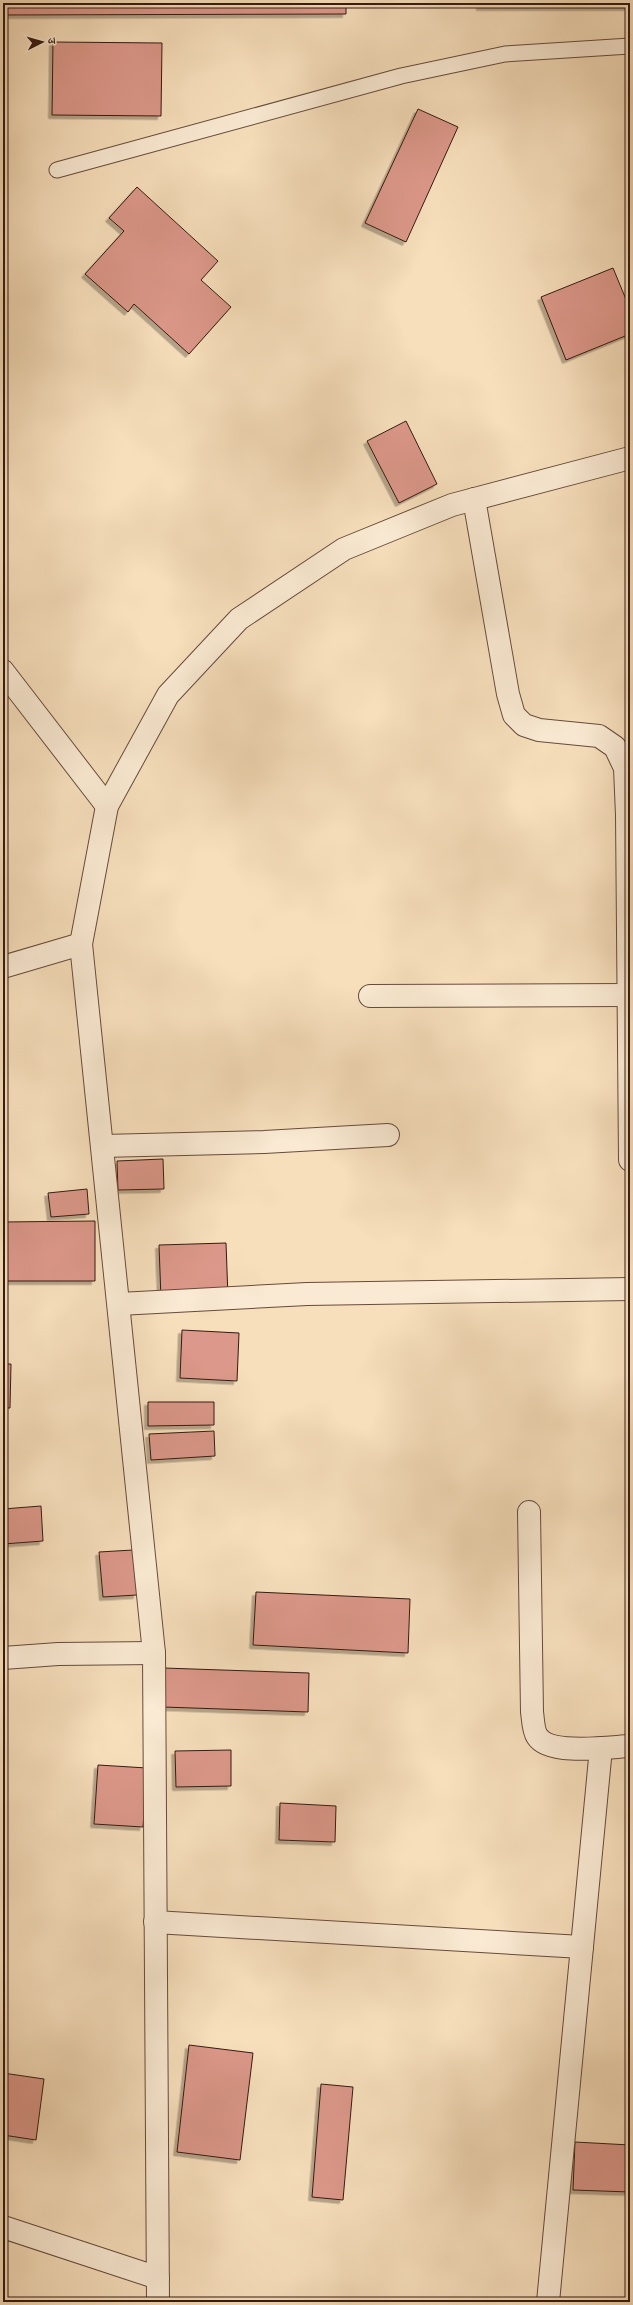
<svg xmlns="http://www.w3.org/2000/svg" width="633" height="2305" font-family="Vollkorn,'Noto Serif Devanagari',serif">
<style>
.building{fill:#dc988a;stroke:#351a10;filter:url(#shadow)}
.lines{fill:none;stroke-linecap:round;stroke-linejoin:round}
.lane-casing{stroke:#664b3b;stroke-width:17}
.street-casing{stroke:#664b3b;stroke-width:24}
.lane{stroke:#faead3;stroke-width:15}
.street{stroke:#faead3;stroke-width:22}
</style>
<defs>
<filter id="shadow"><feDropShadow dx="-3.5" dy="3.5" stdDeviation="0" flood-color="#0004"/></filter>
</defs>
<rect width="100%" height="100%" fill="#f7dfbc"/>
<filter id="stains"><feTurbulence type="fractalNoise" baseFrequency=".005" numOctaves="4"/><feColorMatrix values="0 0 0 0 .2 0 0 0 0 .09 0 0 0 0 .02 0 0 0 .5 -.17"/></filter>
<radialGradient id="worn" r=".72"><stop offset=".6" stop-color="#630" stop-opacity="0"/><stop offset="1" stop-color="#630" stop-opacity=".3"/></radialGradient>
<g class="building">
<polygon points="3,3 346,3 346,14 3,15"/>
<rect x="480" y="3" width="150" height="4"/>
<polygon points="53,42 162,43 161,116 52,115"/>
<polygon points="418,109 458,127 406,242 365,223"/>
<polygon points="137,187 218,261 201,280 231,307 189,354 134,304 128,312 85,274 124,231 109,218"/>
<polygon points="613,268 630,309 630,334 566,360 541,297"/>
<polygon points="406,421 437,484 399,503 367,441"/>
<polygon points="163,1159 164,1189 118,1190 117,1161"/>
<polygon points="87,1189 89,1214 51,1217 48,1193"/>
<polygon points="95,1221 95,1281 3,1281 3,1222"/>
<polygon points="226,1243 228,1297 161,1299 159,1245"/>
<polygon points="182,1330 239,1333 237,1381 180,1378"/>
<polygon points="3,1364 11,1364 10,1408 3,1408"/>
<polygon points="148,1402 214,1402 214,1425 148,1426"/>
<polygon points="214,1431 215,1456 151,1460 149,1434"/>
<polygon points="41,1506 43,1541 3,1544 3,1509"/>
<polygon points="133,1550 137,1595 103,1597 99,1552"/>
<polygon points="256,1592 410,1599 408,1653 253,1645"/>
<polygon points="164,1668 309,1673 308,1712 163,1707"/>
<polygon points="231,1750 231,1786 176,1787 175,1751"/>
<polygon points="98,1765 147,1768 143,1827 94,1824"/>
<polygon points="280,1803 336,1806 335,1842 279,1840"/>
<polygon points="189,2045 253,2053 240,2160 177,2152"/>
<polygon points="3,2073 44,2079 36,2140 3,2135"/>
<polygon points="321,2084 353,2087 343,2200 312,2197"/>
<polygon points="575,2142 630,2145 630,2192 573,2190"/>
</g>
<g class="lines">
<g class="lane-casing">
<polyline id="lane" points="57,170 401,76 505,54 630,46"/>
</g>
<g class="street-casing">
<g id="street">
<polyline points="474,499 508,694 514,715 524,725 539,730 599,736 615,747 625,768 627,815 630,1160"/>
<polyline points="3,671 107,806"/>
<polyline points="3,967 81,944"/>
<polyline points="370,996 629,995"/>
<polyline points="102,1146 264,1142 388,1135"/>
<polyline points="119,1304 307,1294 630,1289"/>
<path d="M529 1512 532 1712C533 1718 533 1730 537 1736 549 1756 609 1747 630 1746"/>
<polyline points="3,1658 58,1654 154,1653"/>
<polyline points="155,1922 582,1947"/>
<polyline points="3,2227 158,2278"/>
<polyline points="158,2302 154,1653 81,944 107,806 168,695 239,619 344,549 452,505 630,458"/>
<polyline points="548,2302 601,1748"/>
</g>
</g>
<use href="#lane" class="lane"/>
<use href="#street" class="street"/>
</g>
<rect width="633" height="2305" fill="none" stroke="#f7dfbc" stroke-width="16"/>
<rect x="4" y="4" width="625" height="2297" fill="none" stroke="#351a10" stroke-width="2"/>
<rect x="8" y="8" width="617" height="2289" fill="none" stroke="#351a10"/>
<g transform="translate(42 42) rotate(84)" stroke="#faead3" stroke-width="3" paint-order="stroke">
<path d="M0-3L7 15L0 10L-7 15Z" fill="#351a10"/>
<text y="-6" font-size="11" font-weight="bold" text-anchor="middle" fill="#351a10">उ</text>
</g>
<rect width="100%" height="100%" filter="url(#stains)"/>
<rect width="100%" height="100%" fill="url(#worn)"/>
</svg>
